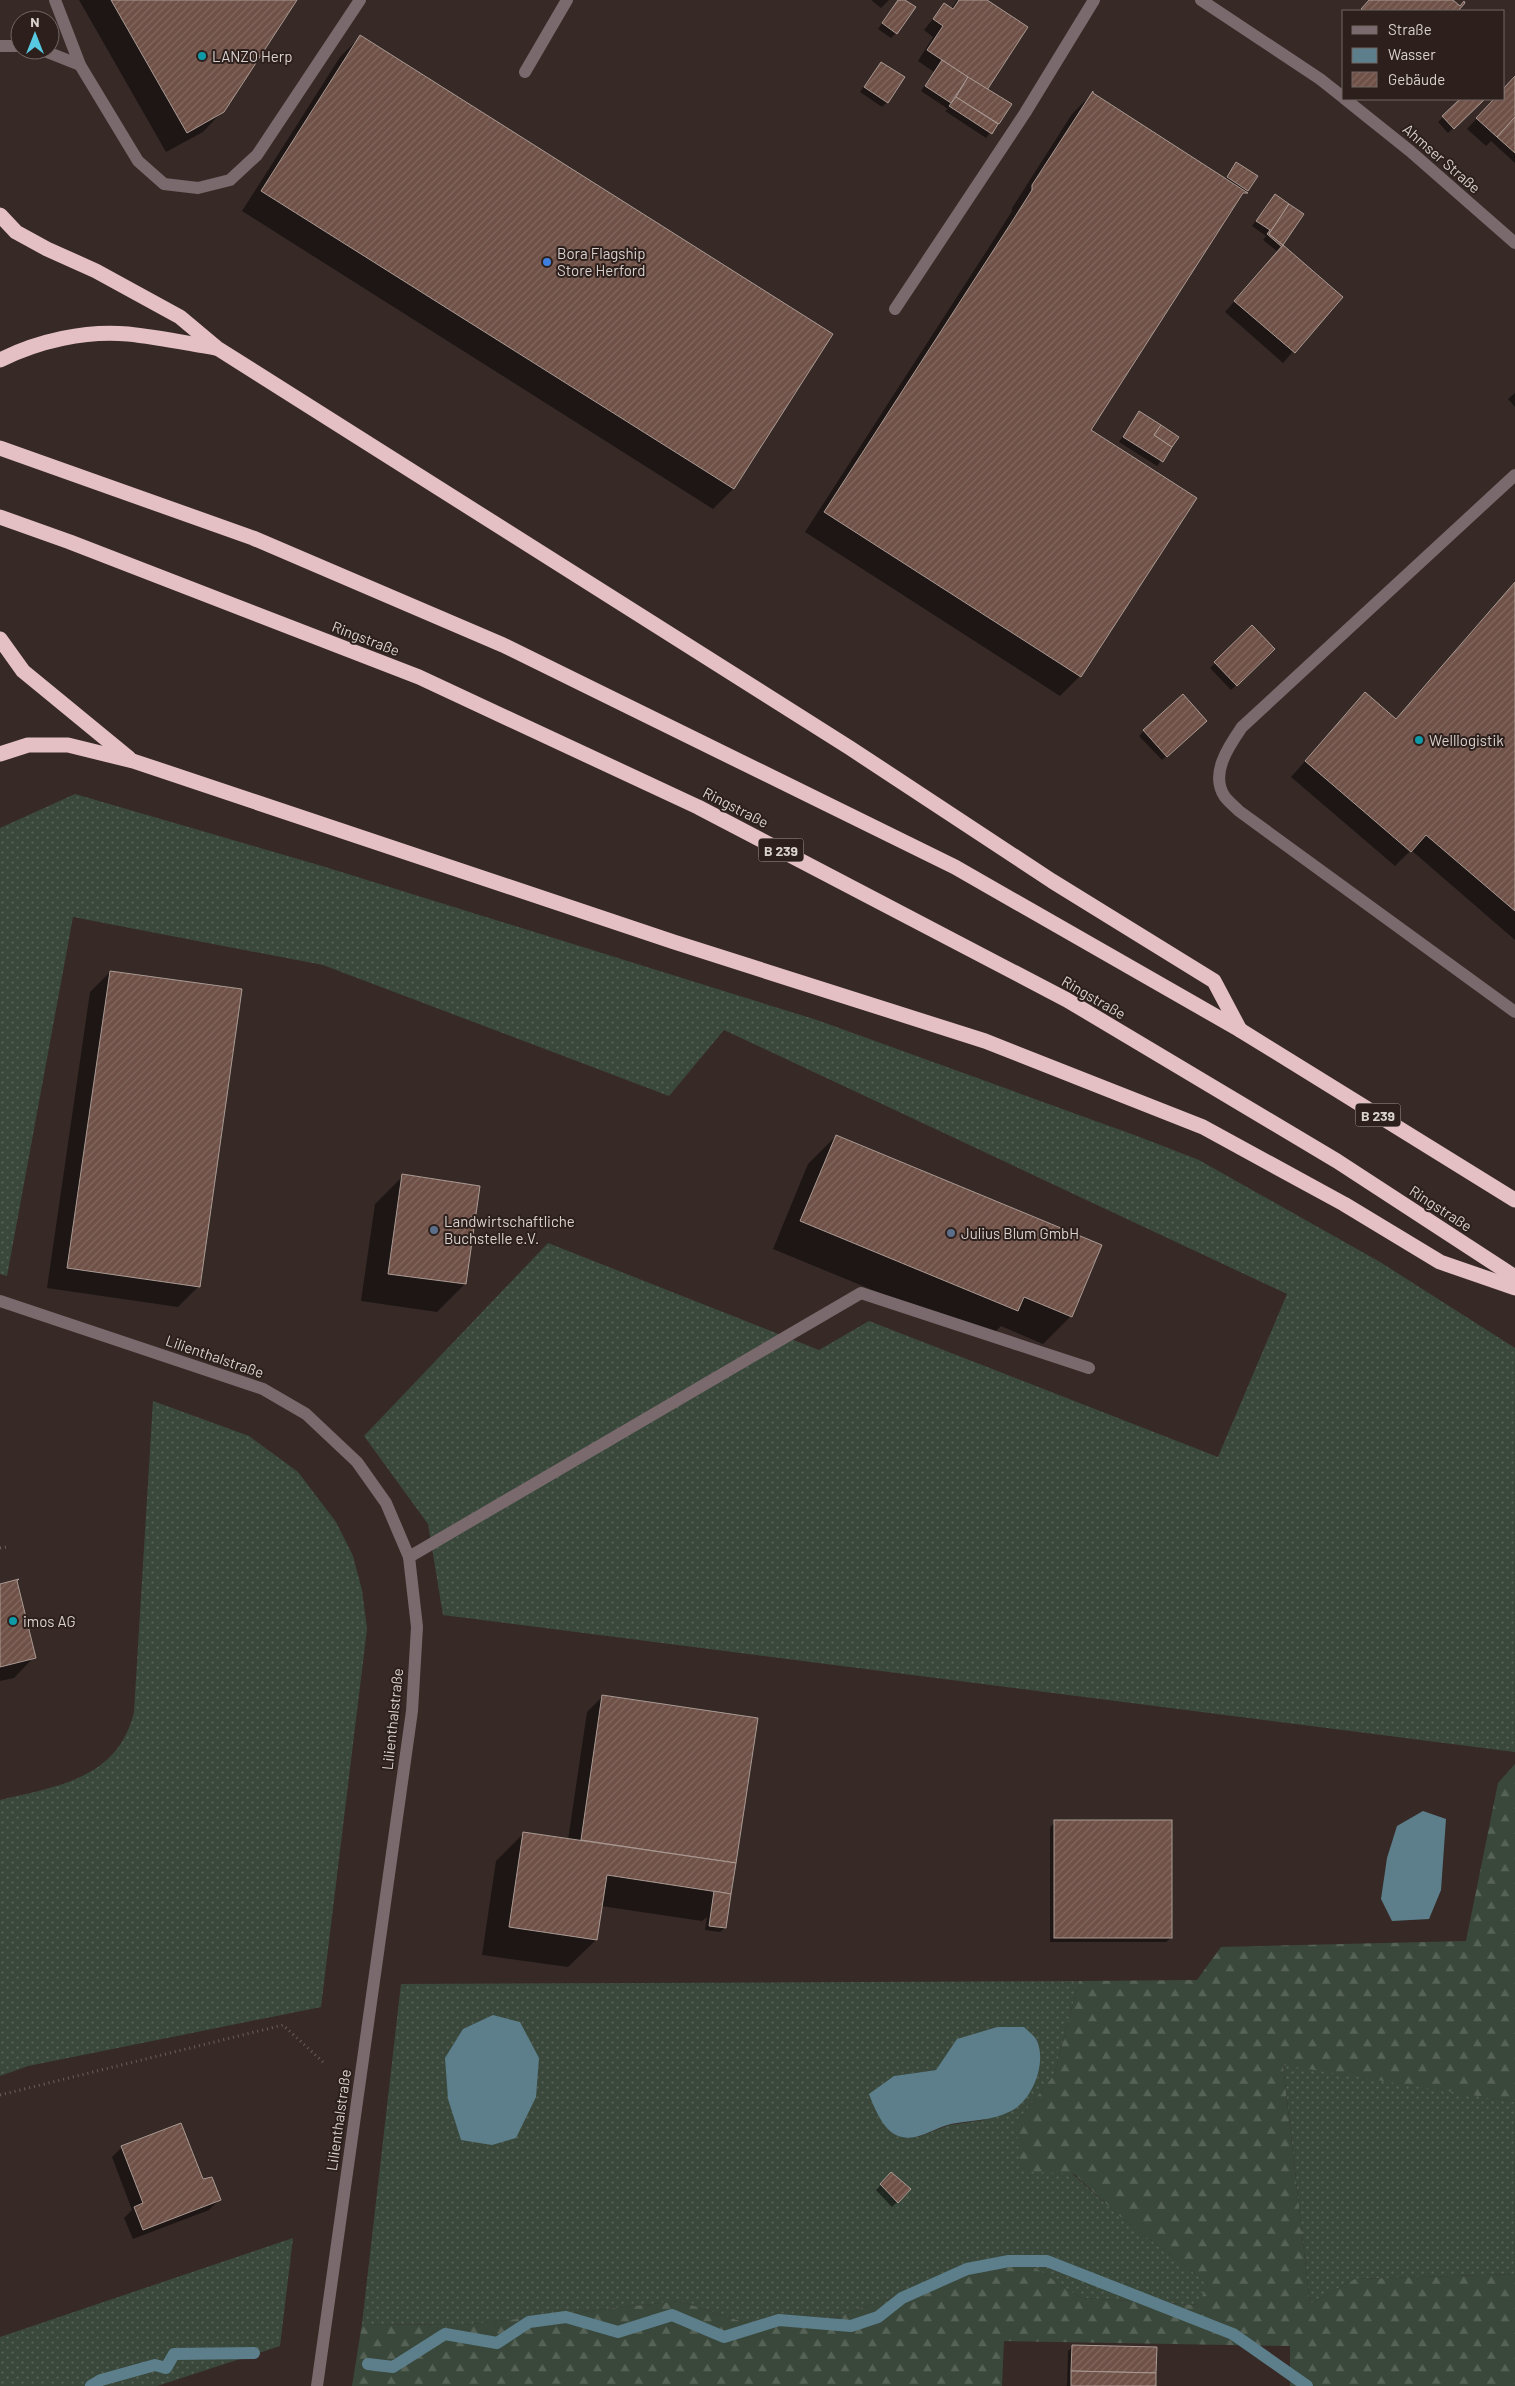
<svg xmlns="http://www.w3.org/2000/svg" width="1515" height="2386" font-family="Barlow,sans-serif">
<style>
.grass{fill:url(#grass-dots);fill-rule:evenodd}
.forest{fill:url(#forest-firs)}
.water{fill:#5c7f8b}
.shadow{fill:#0007}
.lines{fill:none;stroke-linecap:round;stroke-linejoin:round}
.stream{stroke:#5c7f8b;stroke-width:12}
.building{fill:url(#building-hatch);stroke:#aa9a94}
.path{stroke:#6a5f5b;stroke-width:3;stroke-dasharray:1 4;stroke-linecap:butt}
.minor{stroke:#7a6a6d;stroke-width:12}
.highway{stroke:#e4bfc4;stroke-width:15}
.culture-dot{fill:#0f9aa8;stroke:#2d201c;stroke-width:2}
.shop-dot{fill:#3f7fe0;stroke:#2d201c;stroke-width:2}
.service-dot{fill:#5c6f8a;stroke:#2d201c;stroke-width:2}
.labels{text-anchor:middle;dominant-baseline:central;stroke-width:4;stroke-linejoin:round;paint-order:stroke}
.shield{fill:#2d201c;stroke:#a69d99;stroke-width:1}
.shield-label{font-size:14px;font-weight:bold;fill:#dad2cf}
.poi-label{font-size:15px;fill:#dad2cf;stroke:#2d201c;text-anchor:start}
.street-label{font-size:15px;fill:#dad2cf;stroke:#2d201c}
</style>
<defs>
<pattern id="grass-dots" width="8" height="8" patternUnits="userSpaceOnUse" patternTransform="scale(1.25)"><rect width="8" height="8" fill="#3a483b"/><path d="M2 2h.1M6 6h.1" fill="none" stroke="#566256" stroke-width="1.8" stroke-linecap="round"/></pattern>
<pattern id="forest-firs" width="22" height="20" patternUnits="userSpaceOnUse" patternTransform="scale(1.25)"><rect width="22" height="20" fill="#3a483b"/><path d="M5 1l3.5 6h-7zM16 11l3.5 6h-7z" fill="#566256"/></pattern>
<pattern id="building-hatch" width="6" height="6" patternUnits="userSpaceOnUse" patternTransform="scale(1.25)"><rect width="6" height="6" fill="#6f5147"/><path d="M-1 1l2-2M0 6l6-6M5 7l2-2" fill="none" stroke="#836960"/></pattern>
</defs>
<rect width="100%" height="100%" fill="#372a26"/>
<g class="grass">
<polygon points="75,794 322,866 817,1020 1137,1136 1199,1160 1380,1262 1515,1348 1515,1752 443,1615 428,1524 364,1436 548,1243 819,1350 869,1321 1218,1457 1287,1294 724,1030 669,1096 323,965 73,917 7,1276 0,1274 0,828"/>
<path d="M153 1401 249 1436 298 1472 336 1522 353 1556 362 1590 367 1629 321 2007 28 2066 0 2076V1800C58 1786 118 1779 134 1712Z"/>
<path d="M1079 1981 1054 2075 1016 2123 1117 2214 1208 2284 1199 2305 1081 2298 1031 2265 969 2270 833 2318 749 2324 679 2301 463 2325 362 2324 401 1984ZM997 2027H1024L984 2120 949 2125 918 2137 894 2076 936 2070 958 2039Z"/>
<polygon points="1283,2064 1515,2102 1515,2274 1355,2279 1310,2304"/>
<polygon points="293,2238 280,2346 157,2386 0,2386 0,2337"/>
</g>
<polygon class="forest" points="1515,1764 1515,2102 1283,2065 1310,2304 1355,2279 1515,2274 1515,2386 1290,2386 1290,2346 1004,2341 1002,2386 352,2386 362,2324 463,2325 679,2301 749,2324 833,2318 969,2270 1031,2265 1081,2298 1198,2305 1208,2284 1117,2214 1074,2174 1021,2171 1016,2123 1054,2075 1079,1981 1197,1980 1221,1947 1466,1941 1498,1783"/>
<g class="water">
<polygon points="1423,1811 1446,1819 1441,1890 1429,1919 1392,1921 1381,1899 1387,1858 1397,1826"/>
<polygon points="493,2015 520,2022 539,2058 536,2097 516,2138 492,2145 461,2140 448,2099 445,2058 463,2029"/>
<path d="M997 2027H1024C1028 2031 1035 2036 1037 2041 1047 2063 1032 2101 1011 2111 992 2121 971 2120 951 2124 933 2128 915 2144 896 2135 882 2128 874 2107 869 2094L894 2076 936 2070 957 2039Z"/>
</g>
<g class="shadow">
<polygon points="79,0 296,0 223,111 203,132 166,152"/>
<polygon points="871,0 889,0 881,8"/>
<polygon points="899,0 903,0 896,33 891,38 878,29"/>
<polygon points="957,0 985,0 987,88 1010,104 986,138 945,111 948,109 921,91 934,72 918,61 933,37 924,30 944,5 951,9"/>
<polygon points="1369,0 1451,0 1460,7 1457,11 1359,11"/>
<polygon points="360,37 831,334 733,489 713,509 242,211 340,57"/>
<polygon points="881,63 887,102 882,107 860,92"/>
<polygon points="1515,77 1515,163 1491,141 1486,146 1467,129 1495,99 1504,99 1504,89"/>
<polygon points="1092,94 1225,179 1237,164 1247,190 1242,195 1089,430 1195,498 1080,676 1060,696 805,532 993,241 1012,211 1012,208 1072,114"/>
<polygon points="1462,99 1484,99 1448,133 1438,122"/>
<polygon points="1275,195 1302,214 1277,251 1341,297 1283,363 1225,312 1278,252 1263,240 1266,236 1252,226"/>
<polygon points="1515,393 1515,407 1508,399"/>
<polygon points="1139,413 1177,437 1157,466 1119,442"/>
<polygon points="1515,582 1515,940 1411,850 1395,866 1291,777 1365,694 1395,720"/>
<polygon points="1252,627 1274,649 1231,690 1210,668"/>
<polygon points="1200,726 1162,760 1139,736 1144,731"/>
<polygon points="110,972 241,990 198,1287 178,1307 47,1288 90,992"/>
<polygon points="836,1136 1071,1316 1043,1344 1001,1326 989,1338 773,1249 808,1164"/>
<polygon points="403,1176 465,1284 437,1312 361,1301 375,1204"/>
<polygon points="0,1585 34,1657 14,1678 0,1681"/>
<polygon points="603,1696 756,1719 725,1928 720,1932 705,1930 707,1917 702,1921 601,1906 596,1940 568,1967 482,1955 496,1861 524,1833 568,1840 587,1712"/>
<polygon points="1055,1822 1171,1938 1166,1942 1050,1942 1050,1827"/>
<polygon points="122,2147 202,2181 219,2200 209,2210 133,2239 124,2218 132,2210 112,2157"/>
<polygon points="891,2174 910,2189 892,2207 876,2190"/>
<polygon points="1073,2346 1155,2386 1067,2386 1068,2351"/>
</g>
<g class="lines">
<g class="stream">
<polyline points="368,2364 393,2367 445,2334 497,2343 529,2322 566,2317 618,2332 672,2315 724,2337 779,2320 851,2326 878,2317 902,2298 967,2269 1009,2261 1047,2261 1233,2334 1307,2386"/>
<polyline points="91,2386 101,2380 155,2365 166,2368 174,2354 254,2353"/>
</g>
</g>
<g class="building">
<polygon points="111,0 297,0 224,112 187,133"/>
<polygon points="898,0 905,0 916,7 897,34 882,23"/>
<polygon points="959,0 987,0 1028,27 987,90 927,50 943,26 933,19 944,3 953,9"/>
<polygon points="1369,0 1453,0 1460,6 1464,1 1465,3 1458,11 1364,11 1361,9"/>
<polygon points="360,35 833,334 734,489 261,191"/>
<polygon points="942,60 968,77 951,103 925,86"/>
<polygon points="881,62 905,77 888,103 864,87"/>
<polygon points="1515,76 1515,117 1497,137 1476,118 1494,99 1504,99 1504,88"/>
<polygon points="968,77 1012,104 999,124 956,97"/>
<polygon points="1093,91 1093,93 1248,193 1243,193 1091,430 1197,498 1081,677 824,512 1013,220 1032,190 1032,185"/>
<polygon points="956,97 998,124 992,134 949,106"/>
<polygon points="1460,99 1485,99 1454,129 1442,116"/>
<polygon points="1515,117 1515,153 1497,137"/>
<polygon points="1236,162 1258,176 1248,191 1227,177"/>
<polygon points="1275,194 1289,204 1269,234 1283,245 1282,247 1267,234 1270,230 1256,221"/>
<polygon points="1289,204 1304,214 1283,245 1269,234"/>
<polygon points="1283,245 1343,297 1295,353 1234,301"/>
<polygon points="1139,411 1161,425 1154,435 1172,447 1163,462 1123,437"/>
<polygon points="1161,425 1179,437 1172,447 1154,435"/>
<polygon points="1515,582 1515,911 1426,835 1411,852 1305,761 1365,692 1396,719"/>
<polygon points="1252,625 1275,649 1237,686 1214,662"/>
<polygon points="1183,694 1207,721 1167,757 1143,730"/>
<polygon points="110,971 242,989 200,1287 67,1268"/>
<polygon points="836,1135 1102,1245 1072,1317 1024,1297 1018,1311 800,1221"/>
<polygon points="402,1174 480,1186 466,1284 388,1274"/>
<polygon points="19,1579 17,1581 36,1658 0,1667 0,1584"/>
<polygon points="602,1695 758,1718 736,1863 581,1840"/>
<rect x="1054" y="1820" width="118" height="118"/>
<polygon points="523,1832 736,1863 731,1894 607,1875 597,1940 509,1927"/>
<polygon points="714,1891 731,1894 726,1928 709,1926"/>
<polygon points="181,2123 203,2179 212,2177 221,2200 143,2230 134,2207 143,2203 121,2146"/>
<polygon points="891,2172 911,2189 898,2203 880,2184"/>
<polygon points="1072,2345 1157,2347 1156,2373 1071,2371"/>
<polygon points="1071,2371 1156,2373 1156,2386 1071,2386"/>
</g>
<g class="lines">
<g class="path">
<polyline points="0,1548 7,1547"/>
<polyline points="0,2095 283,2025 323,2062"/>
</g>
<g class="minor">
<polyline points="55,0 80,65 138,161 164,184 198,188 230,180 257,155 360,0"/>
<polyline points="1201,0 1320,79 1344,98"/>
<polyline points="0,46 20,46"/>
<polyline points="42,50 80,65"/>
<polyline points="525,72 567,0"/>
<polyline points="1345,99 1410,151 1515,243"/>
<polyline points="895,309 1025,113 1094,0"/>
<path d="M1515 475 1242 727C1229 746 1209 774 1225 797 1229 802 1235 807 1239 811L1515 1012"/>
<polyline points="0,1301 263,1389 306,1414 357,1462 386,1503 409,1557 417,1627 412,1711 317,2386"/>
<polyline points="409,1557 861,1293 1089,1368"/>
</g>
<g class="highway">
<polyline points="0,215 16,232 47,249 96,271 180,317 217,348 850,748 1052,881 1214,981 1240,1030"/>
<path d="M0 360C38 341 86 330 128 334 157 337 186 343 216 348"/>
<polyline points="0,448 253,538 503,645 955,867 1240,1030 1515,1200"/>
<polyline points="0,517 70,542 419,677 698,807 1067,1000 1337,1161 1515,1277"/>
<polyline points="0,639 23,671 129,758"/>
<polyline points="0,754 28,745 68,745 133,761 674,942 985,1041 1203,1127 1344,1204 1440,1262 1515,1288"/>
</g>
</g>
<g class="culture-dot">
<circle cx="202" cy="56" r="5"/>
<circle cx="1419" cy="740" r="5"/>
<circle cx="13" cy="1621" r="5"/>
</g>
<circle class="shop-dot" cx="547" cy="262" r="5"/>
<g class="service-dot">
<circle cx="434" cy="1230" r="5"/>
<circle cx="951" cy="1233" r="5"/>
</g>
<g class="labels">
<g class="shield">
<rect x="758.5" y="838.5" width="45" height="23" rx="4"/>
<rect x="1355.5" y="1103.5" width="45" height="23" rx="4"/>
</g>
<g class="shield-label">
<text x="781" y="850">B 239</text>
<text x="1378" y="1115">B 239</text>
</g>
<g class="poi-label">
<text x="212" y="56">LANZO Herp</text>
<text x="557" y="253">Bora Flagship<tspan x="557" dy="17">Store Herford</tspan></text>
<text x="1429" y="740">Welllogistik</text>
<text x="444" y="1221">Landwirtschaftliche<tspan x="444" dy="17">Buchstelle e.V.</tspan></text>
<text x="961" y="1233">Julius Blum GmbH</text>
<text x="23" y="1621">imos AG</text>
</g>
<g class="street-label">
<text transform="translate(1442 158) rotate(41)">Ahmser Straße</text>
<text transform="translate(366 638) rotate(21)">Ringstraße</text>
<text transform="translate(736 807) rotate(27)">Ringstraße</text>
<text transform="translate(1094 997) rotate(30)">Ringstraße</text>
<text transform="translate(1441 1208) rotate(33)">Ringstraße</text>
<text transform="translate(215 1356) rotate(19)">Lilienthalstraße</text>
<text transform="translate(392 1719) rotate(-84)">Lilienthalstraße</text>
<text transform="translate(338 2120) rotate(-82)">Lilienthalstraße</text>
</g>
</g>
<rect x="1342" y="10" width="162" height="90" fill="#2d201c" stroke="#726764"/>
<rect x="1352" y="26" width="25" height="8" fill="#7a6a6d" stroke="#726764"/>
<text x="1388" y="35" font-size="15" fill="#dad2cf">Straße</text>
<rect x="1352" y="48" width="25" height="15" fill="#5c7f8b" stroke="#726764"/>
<text x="1388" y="60" font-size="15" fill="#dad2cf">Wasser</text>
<rect x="1352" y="72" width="25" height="15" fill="url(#building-hatch)" stroke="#726764"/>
<text x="1388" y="85" font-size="15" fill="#dad2cf">Gebäude</text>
<g transform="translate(35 35)"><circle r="24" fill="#2d201c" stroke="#726764"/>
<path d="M0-4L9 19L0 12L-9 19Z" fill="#57c9e2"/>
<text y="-8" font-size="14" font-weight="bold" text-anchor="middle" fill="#dad2cf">N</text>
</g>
</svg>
